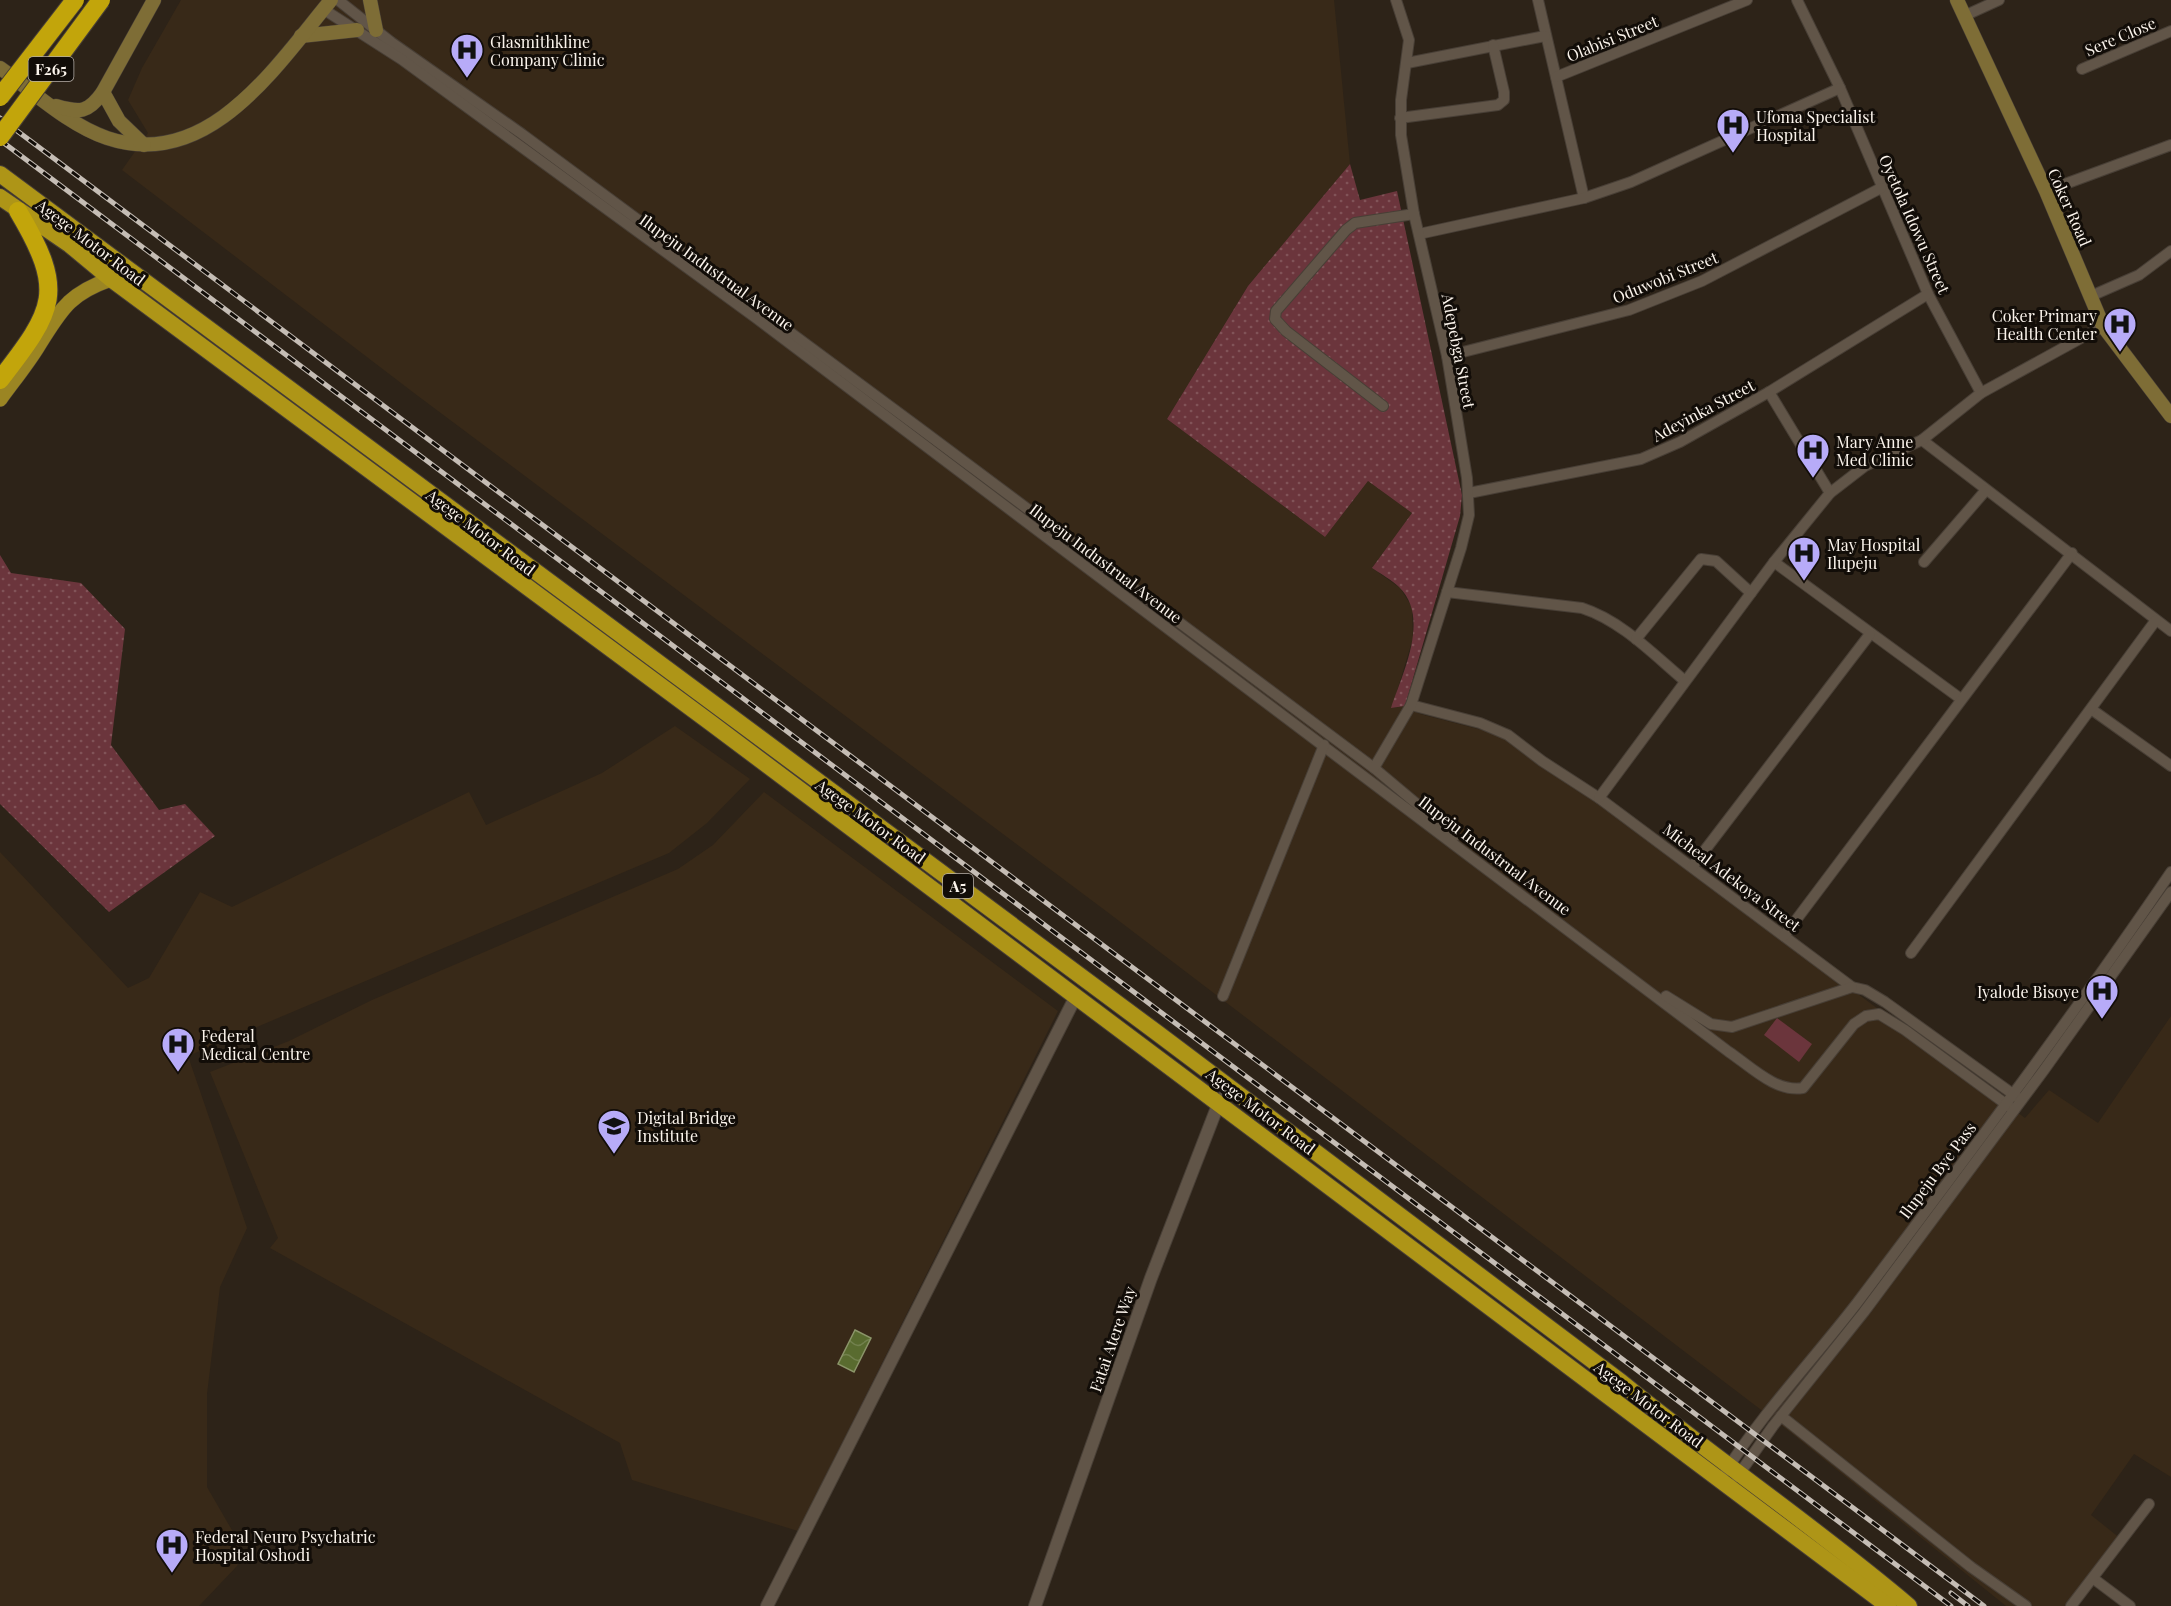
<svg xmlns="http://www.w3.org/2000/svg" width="2171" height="1606" font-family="'Playfair Display',serif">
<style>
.built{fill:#382918}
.grass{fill:url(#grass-dots)}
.pitch{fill:#6b353c}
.water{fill:url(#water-waves);stroke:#8a9468;stroke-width:1.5}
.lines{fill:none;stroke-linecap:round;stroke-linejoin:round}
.minor-casing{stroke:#483f36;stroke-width:12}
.tertiary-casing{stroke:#483f36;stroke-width:14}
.secondary-casing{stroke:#483f36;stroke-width:15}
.primary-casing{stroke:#483f36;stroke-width:16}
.trunk-casing{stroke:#483f36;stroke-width:18}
.motorway-casing{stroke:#483f36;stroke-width:20}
.minor{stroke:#615548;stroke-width:10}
.tertiary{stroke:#615548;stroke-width:12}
.secondary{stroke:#7e6d36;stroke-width:14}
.primary{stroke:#9b8523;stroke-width:15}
.trunk{stroke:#ae9517;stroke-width:16}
.motorway{stroke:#c2a50b;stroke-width:18}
.rail-casing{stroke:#c5bdb5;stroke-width:5}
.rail{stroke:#120d08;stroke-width:3;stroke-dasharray:9;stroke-linecap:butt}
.motorway-bridge-casing{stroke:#483f36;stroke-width:20;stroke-linecap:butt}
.motorway-bridge{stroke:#c2a50b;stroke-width:18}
.labels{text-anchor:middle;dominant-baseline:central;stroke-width:6;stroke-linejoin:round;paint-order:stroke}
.shield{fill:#120d08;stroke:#b5afa8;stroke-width:1.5}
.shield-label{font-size:15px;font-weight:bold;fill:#fbf4ec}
.street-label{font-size:16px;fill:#fbf4ec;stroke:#120d08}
.poi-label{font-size:16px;fill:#fbf4ec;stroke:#120d08;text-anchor:start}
</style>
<defs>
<pattern id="grass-dots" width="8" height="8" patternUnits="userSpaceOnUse" patternTransform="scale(1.5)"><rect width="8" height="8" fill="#6b353c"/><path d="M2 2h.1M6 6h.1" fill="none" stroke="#815358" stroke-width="1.8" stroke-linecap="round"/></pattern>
<pattern id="water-waves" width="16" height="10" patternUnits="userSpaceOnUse" patternTransform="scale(1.5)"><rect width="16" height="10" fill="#596b2f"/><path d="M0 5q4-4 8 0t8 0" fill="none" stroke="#72814d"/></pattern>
</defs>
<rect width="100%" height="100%" fill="#2d2318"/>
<g class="built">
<polygon points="181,0 1334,0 1350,164 1248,286 1167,419 1325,537 1368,481 1412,513 1372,568 1400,588 1412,607 1413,638 1392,708 1405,706 1420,714 1513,738 2025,1118 2049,1090 2098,1123 2171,1016 2171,1477 2134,1454 2091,1515 2126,1543 2075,1606 2006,1606 1785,1428 1106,911 418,396 122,170 148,133 128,100 142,68"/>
<polygon points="675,726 750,779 707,823 669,853 188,1056 247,1228 220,1287 207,1394 207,1487 244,1551 237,1566 199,1606 0,1606 0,852 128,988 149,978 200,892 232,907 469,792 486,825 602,773"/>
<polygon points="764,792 1058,1011 798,1531 632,1480 620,1443 270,1248 278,1238 210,1072 289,1041 372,1000 678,869 713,845"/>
</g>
<g class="grass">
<path d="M1350 164 1360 200 1397 191 1462 495 1460 516 1405 706 1391 708C1402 674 1431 618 1399 587 1392 580 1381 574 1372 568L1412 513 1368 481 1325 537 1167 419 1248 286Z"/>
<polygon points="0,555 11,573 81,583 125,629 111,745 159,810 185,804 215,836 109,912 0,804"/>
</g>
<polygon class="pitch" points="1777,1018 1812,1044 1799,1062 1764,1035"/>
<polygon class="water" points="855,1330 871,1338 854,1372 838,1364"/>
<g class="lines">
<g class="minor-casing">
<g id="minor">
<polyline points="338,0 391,42 522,134 918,427 1374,768 1455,836"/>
<polyline points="1538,0 1584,198"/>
<polyline points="1797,0 1840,88 1928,294 1981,393"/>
<path d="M323 9 401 59 756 318 1729 1052C1750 1066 1776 1093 1803 1088L1854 1024 1866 1016 1879 1014 1905 1030 2014 1110"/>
<polyline points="1964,16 1999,0"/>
<polyline points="1407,63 1545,36"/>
<polyline points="2082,69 2171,31"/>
<polyline points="1556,77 1747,0"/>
<polyline points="1400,118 1498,105 1504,100 1504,92 1493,45"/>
<polyline points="2046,191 2171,145"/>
<polyline points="1419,234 1584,198 1631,182 1840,88"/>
<polyline points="2091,296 2139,275 2171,251"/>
<polyline points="1447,356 1629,310 1702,281 1881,188"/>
<polyline points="1769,392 1830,493"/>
<polyline points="1383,406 1286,331 1275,319 1276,311 1346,230 1355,223 1414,214"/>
<polyline points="1922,440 2171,631"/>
<polyline points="1469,493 1641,459 1680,442 1769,392 1928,294"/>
<polyline points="1774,562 1961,699"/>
<polyline points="1924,562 1986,490"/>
<path d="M1447 592 1582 608C1622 621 1654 655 1685 681"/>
<polyline points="1636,639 1701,559 1716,561 1751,593"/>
<polyline points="1411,705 1480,723 1508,735 1542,761 1599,798 1852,987 1865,990 1885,1002 2017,1097"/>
<polyline points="2091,709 2171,766"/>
<polyline points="1374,768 1411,705 1461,548 1469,515 1467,478 1447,356 1414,214 1401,135 1401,100 1409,40 1396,0"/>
<polyline points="1599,798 1774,562 1830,493 1865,466 1922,440 1981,393 2103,326"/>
<polyline points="1692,867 1870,634"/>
<polyline points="1784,936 2072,553"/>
<polyline points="1911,953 2156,620"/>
<polyline points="1223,996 1324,745"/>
<polyline points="1666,996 1711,1024 1732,1027 1852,987"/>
<polyline points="1781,1416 1971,1567 2026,1606"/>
<path d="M1726 1471C1764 1411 1814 1359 1857 1303 1964 1161 2071 1019 2171 872"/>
<polyline points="1737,1477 1773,1426 1864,1312 2044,1070 2171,892"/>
<polyline points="2094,1579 2130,1606"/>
<polyline points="2071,1606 2149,1504"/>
</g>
</g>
<g class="tertiary-casing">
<g id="tertiary">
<polyline points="767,1606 1075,998"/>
<polyline points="1035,1606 1151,1278 1218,1105 1231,1088"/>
</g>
</g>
<g class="secondary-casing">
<g id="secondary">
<polyline points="370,0 376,30"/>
<polyline points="1957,0 2046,191 2103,326 2171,416"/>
<polyline points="301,36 357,30"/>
<path d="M0 68C34 92 67 124 107 138 208 172 276 66 331 0"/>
<path d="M56 106C80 113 88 113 103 92"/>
<polyline points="144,145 119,121 103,92 154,0"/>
</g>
</g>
<g class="primary-casing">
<path id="primary" d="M0 399C13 381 27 364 38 346 61 310 68 294 111 279"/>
</g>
<g class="trunk-casing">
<g id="trunk">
<path d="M0 174 1156 1032 1621 1382C1715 1459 1816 1527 1909 1606"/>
<polyline points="0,197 70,245 111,279 711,723 1888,1606"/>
</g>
</g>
<g class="motorway-casing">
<path id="motorway" d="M0 380C55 309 66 292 18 211"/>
</g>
<use href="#minor" class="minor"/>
<use href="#tertiary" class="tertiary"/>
<use href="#secondary" class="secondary"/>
<use href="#primary" class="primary"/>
<use href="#trunk" class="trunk"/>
<use href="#motorway" class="motorway"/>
<g class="rail-casing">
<g id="rail">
<polyline points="0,118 1984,1606"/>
<polyline points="0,140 1951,1606"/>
<polyline points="1951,1593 1968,1606"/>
</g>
</g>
<use href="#rail" class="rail"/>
<g class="motorway-bridge-casing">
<g id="motorway-bridge">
<polyline points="0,97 75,0"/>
<polyline points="0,137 101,0"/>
</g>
</g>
<use href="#motorway-bridge" class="motorway-bridge"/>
</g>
<defs>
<g id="hospital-pin" transform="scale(1.725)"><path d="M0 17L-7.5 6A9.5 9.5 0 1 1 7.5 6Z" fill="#b7abf8" stroke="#120d08"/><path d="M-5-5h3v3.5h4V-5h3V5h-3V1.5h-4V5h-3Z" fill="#111"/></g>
<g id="university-pin" transform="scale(1.725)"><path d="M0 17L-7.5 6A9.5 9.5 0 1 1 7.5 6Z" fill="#b7abf8" stroke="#120d08"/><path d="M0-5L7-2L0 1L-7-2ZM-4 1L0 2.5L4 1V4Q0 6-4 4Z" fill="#111"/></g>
</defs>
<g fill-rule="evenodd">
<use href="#hospital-pin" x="467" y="50"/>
<use href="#hospital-pin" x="1733" y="125"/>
<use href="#hospital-pin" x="2120" y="324"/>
<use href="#hospital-pin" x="1813" y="450"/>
<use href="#hospital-pin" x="1804" y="553"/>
<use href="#hospital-pin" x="2102" y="991"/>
<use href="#hospital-pin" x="178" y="1044"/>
<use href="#university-pin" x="614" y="1126"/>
<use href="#hospital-pin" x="172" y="1545"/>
</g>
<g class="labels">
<g class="shield">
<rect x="28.5" y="57" width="45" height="24" rx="4.5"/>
<rect x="943" y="874" width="30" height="24" rx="4.5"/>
</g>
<g class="shield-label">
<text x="51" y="69">F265</text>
<text x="958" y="886">A5</text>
</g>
<g class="street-label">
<text transform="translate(2120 36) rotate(-23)">Sere Close</text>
<text transform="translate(1612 38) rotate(-22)">Olabisi Street</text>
<text transform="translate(2070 207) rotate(66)">Coker Road</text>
<text transform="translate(1915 224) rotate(66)">Oyetola Idowu Street</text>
<text transform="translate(91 242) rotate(37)">Agege Motor Road</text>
<text transform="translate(717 272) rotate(36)">Ilupeju Industrual Avenue</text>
<text transform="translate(1665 277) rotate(-22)">Oduwobi Street</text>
<text transform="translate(1459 351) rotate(79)">Adepebga Street</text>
<text transform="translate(1703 410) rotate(-28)">Adeyinka Street</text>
<text transform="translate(481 532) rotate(37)">Agege Motor Road</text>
<text transform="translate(1106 563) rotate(37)">Ilupeju Industrual Avenue</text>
<text transform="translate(871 821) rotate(36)">Agege Motor Road</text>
<text transform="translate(1495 855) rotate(37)">Ilupeju Industrual Avenue</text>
<text transform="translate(1732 877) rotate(37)">Micheal Adekoya Street</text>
<text transform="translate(1261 1111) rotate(37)">Agege Motor Road</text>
<text transform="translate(1937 1170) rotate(-53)">Ilupeju Bye Pass</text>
<text transform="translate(1112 1339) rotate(-71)">Fatai Atere Way</text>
<text transform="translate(1649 1404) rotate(37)">Agege Motor Road</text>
</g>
<g class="poi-label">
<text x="490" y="41">Glasmithkline<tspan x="490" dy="18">Company Clinic</tspan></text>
<text x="1756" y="116">Ufoma Specialist<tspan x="1756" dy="18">Hospital</tspan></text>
<text x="2097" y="315" text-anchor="end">Coker Primary<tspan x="2097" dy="18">Health Center</tspan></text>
<text x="1836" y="441">Mary Anne<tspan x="1836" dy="18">Med Clinic</tspan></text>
<text x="1827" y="544">May Hospital<tspan x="1827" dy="18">Ilupeju</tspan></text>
<text x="2079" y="991" text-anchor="end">Iyalode Bisoye</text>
<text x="201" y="1035">Federal<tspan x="201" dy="18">Medical Centre</tspan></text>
<text x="637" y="1117">Digital Bridge<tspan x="637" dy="18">Institute</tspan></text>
<text x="195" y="1536">Federal Neuro Psychatric<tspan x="195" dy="18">Hospital Oshodi</tspan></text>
</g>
</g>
</svg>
